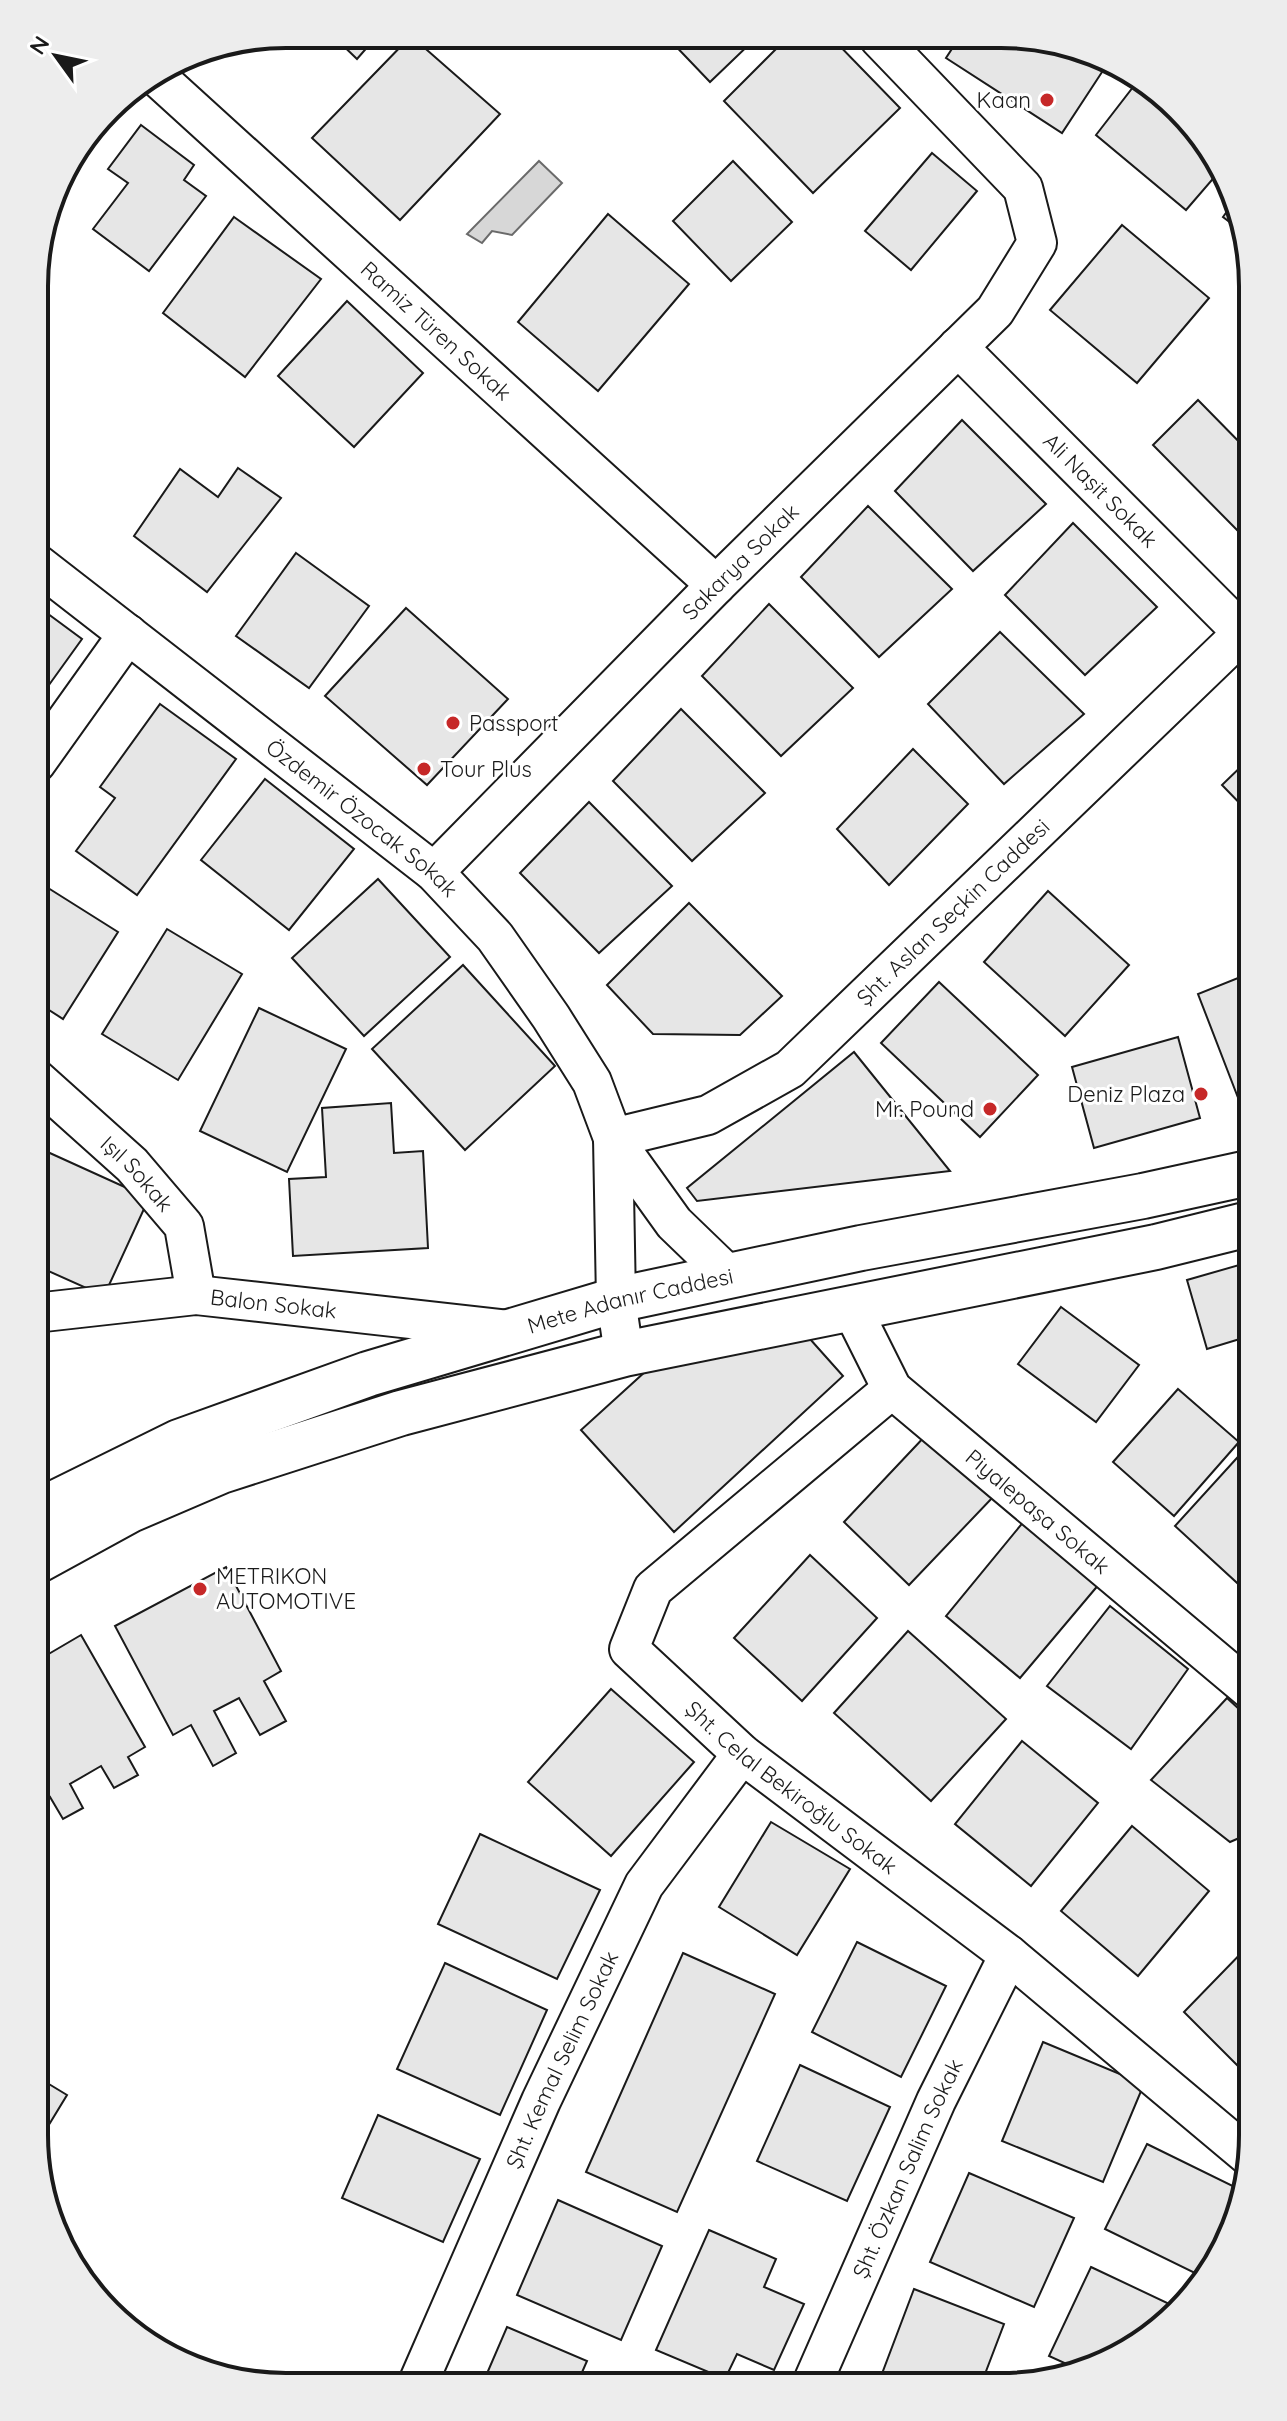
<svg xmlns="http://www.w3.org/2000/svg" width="1287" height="2421" font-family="Quicksand,sans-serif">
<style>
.water{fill:#d7d7d7;stroke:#6a6a6a;stroke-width:2}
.building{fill:#e6e6e6;stroke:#1a1a1a;stroke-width:2}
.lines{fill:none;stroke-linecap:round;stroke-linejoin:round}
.street-casing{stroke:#1a1a1a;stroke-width:42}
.primary-casing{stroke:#1a1a1a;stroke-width:48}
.street{stroke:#fff;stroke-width:38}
.primary{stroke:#fff;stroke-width:44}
.poi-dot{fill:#c62828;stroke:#fff;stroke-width:3}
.labels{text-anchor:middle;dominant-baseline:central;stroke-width:6;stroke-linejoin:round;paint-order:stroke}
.poi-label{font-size:22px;fill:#1a1a1a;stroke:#fff;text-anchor:end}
.street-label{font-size:22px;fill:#1a1a1a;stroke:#fff}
.rim{fill:none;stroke:#1a1a1a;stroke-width:4}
</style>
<rect width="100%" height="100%" fill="#fff"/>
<polygon class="water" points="539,161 562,183 512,235 492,231 482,243 467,234"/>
<g class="building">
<polygon points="331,34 378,35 357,59"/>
<polygon points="411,36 500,114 400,220 312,138"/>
<polygon points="666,36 757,37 710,82"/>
<polygon points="788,37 831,37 900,108 813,193 724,101"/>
<polygon points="959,38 1050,39 1106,66 1062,133 946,58"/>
<polygon points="1137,82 1167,96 1218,173 1186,210 1096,135"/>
<polygon points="103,118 95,141 64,176 59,178"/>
<polygon points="141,125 194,165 184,180 206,196 149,271 93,229 128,183 108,169"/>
<polygon points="932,153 977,191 911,270 865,231"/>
<polygon points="733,161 792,222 731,281 673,221"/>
<polygon points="1236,199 1239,205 1244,233 1223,217"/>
<polygon points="608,214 689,284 598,391 518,322"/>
<polygon points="234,217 321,279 245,377 163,313"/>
<polygon points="1122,225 1209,298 1137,383 1050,310"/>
<polygon points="347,301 423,373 354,447 278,376"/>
<polygon points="1253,356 1253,384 1239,372"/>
<polygon points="1198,400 1253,456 1253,524 1242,535 1153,445"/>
<polygon points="962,420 1046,504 973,571 895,491"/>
<polygon points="238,468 281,498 207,592 134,536 180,469 218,497"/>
<polygon points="868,506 952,589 879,657 801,577"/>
<polygon points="1073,523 1157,607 1085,675 1005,595"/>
<polygon points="296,553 369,606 309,688 236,636"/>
<polygon points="769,604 853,688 781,756 702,676"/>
<polygon points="36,605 82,639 36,703"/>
<polygon points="406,608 508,699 427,785 325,696"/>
<polygon points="1000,632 1084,714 1004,784 928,704"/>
<polygon points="160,704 236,759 137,895 76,851 115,798 100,787"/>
<polygon points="681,709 765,793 692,861 613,781"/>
<polygon points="913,749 968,804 889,885 837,829"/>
<polygon points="1253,755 1253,817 1222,785"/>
<polygon points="265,779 354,849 289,930 201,860"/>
<polygon points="589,802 672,886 599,953 520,873"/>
<polygon points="378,879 450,957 364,1036 292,958"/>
<polygon points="37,881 118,932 63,1019 35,1001"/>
<polygon points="1048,891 1129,965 1065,1036 984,962"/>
<polygon points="689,903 782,996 740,1035 653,1034 607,985"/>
<polygon points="167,929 242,974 178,1080 102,1034"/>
<polygon points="463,965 555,1066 465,1150 372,1049"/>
<polygon points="1253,972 1253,1104 1242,1108 1198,994"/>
<polygon points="939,982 1038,1075 980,1137 881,1043"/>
<polygon points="259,1008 346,1049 287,1172 200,1131"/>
<polygon points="1178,1037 1200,1118 1094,1148 1072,1067"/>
<polygon points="854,1052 950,1171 697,1201 687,1188"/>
<polygon points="391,1103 394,1153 423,1151 428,1248 293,1256 289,1179 326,1177 322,1108"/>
<polygon points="41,1149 149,1198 104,1296 35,1265 35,1163"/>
<polygon points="1253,1261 1253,1335 1207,1349 1187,1280"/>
<polygon points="1061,1307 1139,1365 1096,1422 1018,1364"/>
<polygon points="810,1339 843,1376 674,1532 581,1430 646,1371"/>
<polygon points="1178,1389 1239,1442 1174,1516 1113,1462"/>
<polygon points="928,1433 994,1496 909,1585 844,1522"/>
<polygon points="1246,1448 1253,1455 1253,1586 1247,1592 1175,1526"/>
<polygon points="1025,1520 1100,1583 1020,1678 946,1616"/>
<polygon points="810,1555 877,1618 802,1701 734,1638"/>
<polygon points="226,1567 281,1671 264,1681 286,1721 260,1735 239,1698 214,1711 236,1753 213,1766 191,1725 173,1735 115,1626"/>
<polygon points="1110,1606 1188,1669 1131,1749 1047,1686"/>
<polygon points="908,1631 1006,1719 931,1801 834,1713"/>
<polygon points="81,1635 145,1747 128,1757 138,1775 114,1788 101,1766 70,1784 83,1808 63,1819 50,1797 36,1806 34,1803 35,1662"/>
<polygon points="611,1689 694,1762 611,1856 528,1782"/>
<polygon points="1227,1698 1253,1722 1253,1832 1230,1842 1151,1780"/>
<polygon points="1022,1741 1098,1803 1031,1886 955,1824"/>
<polygon points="771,1822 850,1869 797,1955 719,1907"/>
<polygon points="1132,1826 1209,1891 1138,1976 1061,1911"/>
<polygon points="480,1834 600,1890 557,1979 438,1924"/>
<polygon points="857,1942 946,1986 901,2077 812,2032"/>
<polygon points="1252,1942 1252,2074 1249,2077 1184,2012"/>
<polygon points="683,1953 775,1994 677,2212 586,2172"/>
<polygon points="445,1963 547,2010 500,2115 397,2069"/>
<polygon points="1043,2042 1144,2084 1103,2182 1002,2141"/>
<polygon points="800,2065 890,2107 847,2201 757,2161"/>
<polygon points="34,2075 67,2095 36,2146 34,2135"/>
<polygon points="378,2115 480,2159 443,2242 342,2198"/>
<polygon points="1147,2144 1243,2191 1239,2208 1205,2278 1105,2229"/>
<polygon points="969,2173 1074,2218 1034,2307 930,2262"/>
<polygon points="558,2200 662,2246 621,2340 517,2295"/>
<polygon points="709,2230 776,2259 764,2287 804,2304 774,2370 737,2354 725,2379 656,2350"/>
<polygon points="1091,2267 1180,2309 1154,2335 1084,2372 1049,2356"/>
<polygon points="914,2289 1004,2324 980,2387 900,2387 880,2379"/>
<polygon points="507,2327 587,2361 576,2386 482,2385"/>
</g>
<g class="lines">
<g class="street-casing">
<g id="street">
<path id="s1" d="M155 75 716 585"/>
<path id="s2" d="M958 347 1243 633"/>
<path id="s3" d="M36 563 434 872 495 937 551 1017 592 1082 613 1138 674 1223 730 1277"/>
<polyline points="36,763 128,634"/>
<path id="s4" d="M434 872 716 585 995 311 1037 243 1023 188 879 38"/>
<path id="s5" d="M35 1078 132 1165 184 1226 196 1295"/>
<path id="s6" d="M613 1138 708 1115 790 1069 1253 623"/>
<polyline points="613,1138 616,1300 624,1354"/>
<path id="s7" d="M851 1307 892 1389 1253 1692"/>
<path id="s8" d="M35 1313 196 1295 509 1330"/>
<path id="s9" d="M892 1389 653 1589 629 1649 742 1754 1009 1955 1251 2158"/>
<path id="s10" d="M417 2385 541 2101 644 1885 742 1754"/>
<path id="s11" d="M811 2386 936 2101 1009 1955"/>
</g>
</g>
<g class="primary-casing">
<g id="primary">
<path id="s12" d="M35 1513 179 1442 368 1374 616 1300 861 1248 1143 1196 1253 1172"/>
<polyline points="35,1562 130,1510 221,1471 401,1413 624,1354 1156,1247 1253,1223"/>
</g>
</g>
<use href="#street" class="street"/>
<use href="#primary" class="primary"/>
</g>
<g class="poi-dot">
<circle cx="1047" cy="100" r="8"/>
<circle cx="453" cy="723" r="8"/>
<circle cx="424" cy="769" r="8"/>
<circle cx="1201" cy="1094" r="8"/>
<circle cx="990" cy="1109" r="8"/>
<circle cx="200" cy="1589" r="8"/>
</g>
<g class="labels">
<g class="poi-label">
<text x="1031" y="100">Kaan</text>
<text x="469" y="723" text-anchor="start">Passport</text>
<text x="440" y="769" text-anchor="start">Tour Plus</text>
<text x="1185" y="1094">Deniz Plaza</text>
<text x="974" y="1109">Mr. Pound</text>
<text x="216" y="1576" text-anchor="start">METRIKON<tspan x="216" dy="25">AUTOMOTIVE</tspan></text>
</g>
<g class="street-label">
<text stroke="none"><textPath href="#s1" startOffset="380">Ramiz Türen Sokak</textPath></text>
<text stroke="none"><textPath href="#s2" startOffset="202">Ali Naşit Sokak</textPath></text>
<text stroke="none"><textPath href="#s4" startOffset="436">Sakarya Sokak</textPath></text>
<text stroke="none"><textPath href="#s3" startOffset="414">Özdemir Özocak Sokak</textPath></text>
<text stroke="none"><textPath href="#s6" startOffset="418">Şht. Aslan Seçkin Caddesi</textPath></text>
<text stroke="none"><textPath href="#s5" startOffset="140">Işıl Sokak</textPath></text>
<text stroke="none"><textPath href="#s12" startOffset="634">Mete Adanır Caddesi</textPath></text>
<text stroke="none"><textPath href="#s8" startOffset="240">Balon Sokak</textPath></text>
<text stroke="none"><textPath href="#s7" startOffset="282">Piyalepaşa Sokak</textPath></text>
<text stroke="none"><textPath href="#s9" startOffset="590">Şht. Celal Bekiroğlu Sokak</textPath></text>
<text stroke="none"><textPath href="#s10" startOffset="356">Şht. Kemal Selim Sokak</textPath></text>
<text stroke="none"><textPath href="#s11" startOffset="238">Şht. Özkan Salim Sokak</textPath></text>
</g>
</g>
<path d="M0 0H1287V2421H0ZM286 48H1001A238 238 0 0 1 1239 286V2135A238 238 0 0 1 1001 2373H286A238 238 0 0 1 48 2135V286A238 238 0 0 1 286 48Z" fill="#ededed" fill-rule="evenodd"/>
<path class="rim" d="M286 48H1001A238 238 0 0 1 1239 286V2135A238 238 0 0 1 1001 2373H286A238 238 0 0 1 48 2135V286A238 238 0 0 1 286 48Z"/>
<g transform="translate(56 56) rotate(303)" stroke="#ffffff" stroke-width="6" paint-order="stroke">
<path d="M0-6L14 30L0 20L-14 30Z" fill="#1a1a1a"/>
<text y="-12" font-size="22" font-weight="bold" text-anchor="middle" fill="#1a1a1a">N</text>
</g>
</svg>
